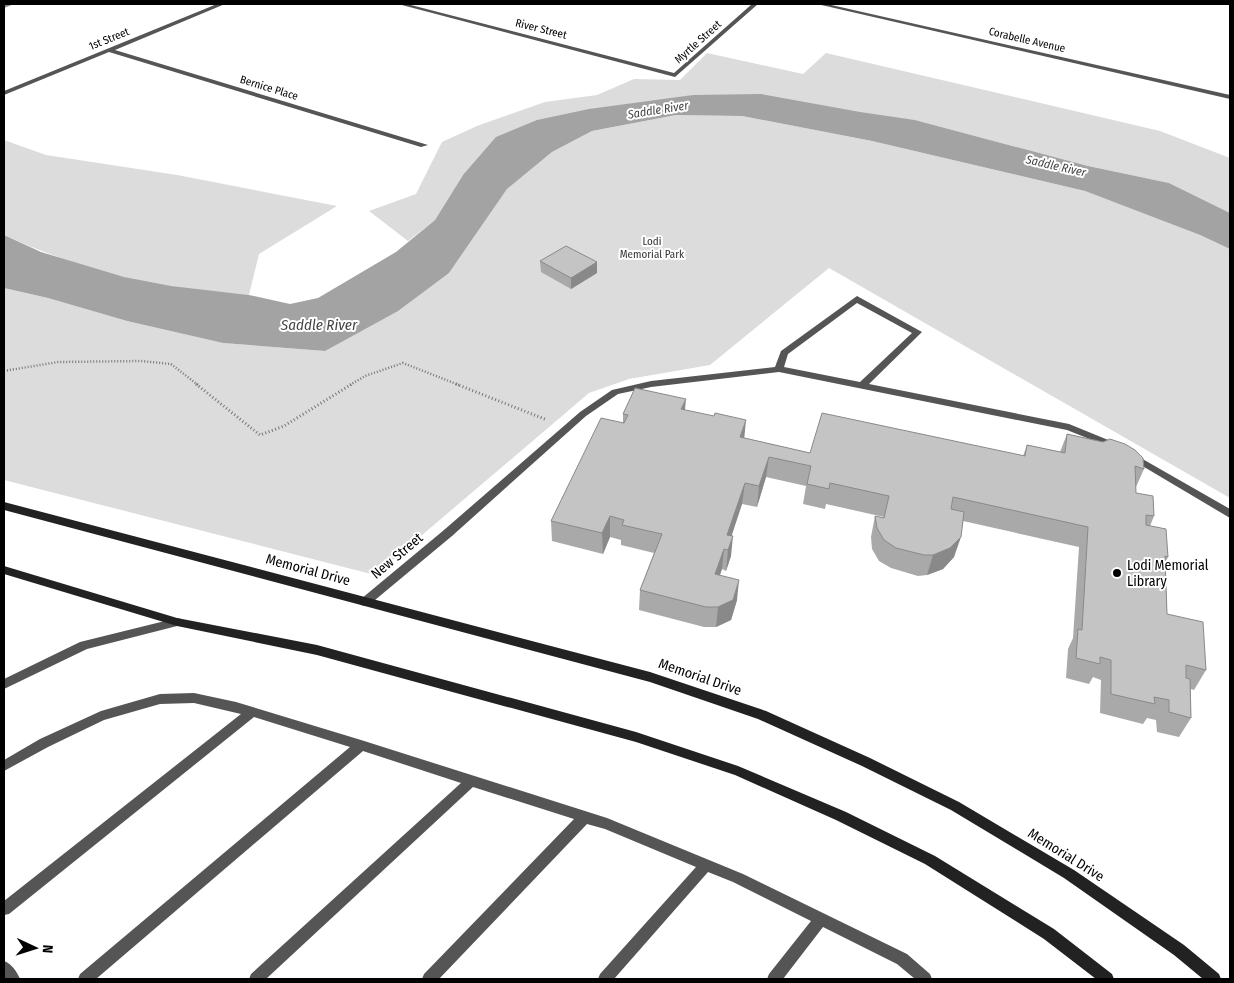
<svg xmlns="http://www.w3.org/2000/svg" width="1234" height="983" font-family="'Fira Sans Condensed',sans-serif">
<style>
.green{fill:#dcdcdc}
.water{fill:#a3a3a3}
.lines{fill:none;stroke-linecap:round;stroke-linejoin:round}
.path-far1{stroke:#777;stroke-width:2.5;stroke-dasharray:1 2;stroke-linecap:butt}
.path{stroke:#777;stroke-width:3;stroke-dasharray:1 2.5;stroke-linecap:butt}
.lane{fill:#555;fill-rule:evenodd}
.street{fill:#555;fill-rule:evenodd}
.secondary{fill:#222;fill-rule:evenodd}
.wall{fill:#a9a9a9}
.shaded-wall{fill:#898989}
.building{fill:#c4c4c4;stroke:#898989}
.poi-dot{fill:#000;stroke:#fff;stroke-width:2}
.labels{text-anchor:middle;dominant-baseline:central;stroke-width:4;stroke-linejoin:round;paint-order:stroke}
.far-street-label{font-size:11px;fill:#000;stroke:#fff}
.far-park-label{font-size:11px;fill:#333;stroke:#fff}
.far-water-label{font-size:12px;font-style:italic;fill:#444;stroke:#fff}
.street-label{font-size:14px;fill:#000;stroke:#fff}
.poi-label{font-size:14px;fill:#000;stroke:#fff;text-anchor:start}
.water-label{font-size:15px;font-style:italic;fill:#444;stroke:#fff}
</style>
<rect width="100%" height="100%" fill="#fff"/>
<g class="green">
<polygon points="707,53 803,74 826,53 1160,131 1230,158 1230,213 1169,183 1088,166 915,120 693,95 463,175 435,220 408,241 369,211 416,194 442,142 477,126 545,102 597,95 634,79 680,80"/>
<polygon points="676,115 742,116 872,141 1085,191 1200,235 1230,249 1230,498 829,268 710,365 629,379 589,393 375,575 4,480 4,288 48,298 127,321 223,343 325,351 449,273 507,189 552,152 592,131"/>
<path d="M4 140 46 155 177 175 337 206 259 254 249 295C208 290 164 288 123 277 82 267 42 252 4 235Z"/>
</g>
<polygon class="water" points="761,94 860,112 915,120 1088,166 1169,183 1230,213 1230,249 1200,235 1085,191 872,141 742,116 676,115 592,131 552,152 507,189 449,273 398,311 325,351 223,343 127,321 48,298 4,288 4,235 41,252 124,277 171,286 249,295 290,304 318,298 396,252 435,220 463,175 496,137 537,120 589,109 693,95"/>
<g class="lines">
<g class="path-far1">
<polyline points="4,371 58,362 141,361 171,364 198,385"/>
<polyline points="350,385 365,376 403,363 459,385"/>
</g>
<g class="path">
<polyline points="196,384 260,435 284,426 352,384"/>
<polyline points="456,384 547,420"/>
</g>
<g class="lane">
<path d="M857 296 922 332 869 384 1069 424 1118 444 1120 446 1118 448H1112L1067 430 779 372 651 387 618 394 586 416 452 536H444L443 533 444 530 580 412 612 390 651 381 775 367 781 351ZM857 303 912 333 860 382 784 367 788 354Z"/>
<polygon points="1132,453 1230,509 1230,518 1129,458 1127,456"/>
<polygon points="194,693 236,702 361,740 607,818 743,874 907,954 930,974 932,979 915,979 897,964 823,927 783,979 767,979 769,974 811,921 733,882 708,872 614,979 598,979 600,974 696,867 605,829 587,824 439,979 422,979 424,974 574,819 473,787 266,979 249,979 251,974 461,783 363,751 96,979 78,979 80,974 350,747 254,717 9,914 4,915 4,901 241,714 194,703 160,704 104,720 48,747 4,771 4,760 40,739 101,711 160,694"/>
<path d="M4 961C12 964 17 972 20 979H4Z"/>
</g>
<g class="street">
<polygon points="217,4 225,4 115,50 428,145 421,147 109,52 4,95 4,91"/>
<polygon points="398,4 407,4 674,73 752,4 758,4 675,77"/>
<polygon points="817,4 827,4 1230,95 1230,99"/>
<polygon points="448,529 452,530 453,533 452,536 369,605 365,606 361,605 360,602 361,599 444,530"/>
<polygon points="177,618 181,619 183,622 181,625 87,649 4,689 4,679 80,642"/>
</g>
<g class="secondary">
<polygon points="4,502 650,672 766,711 870,758 959,802 1074,870 1184,945 1219,974 1221,979 1203,979 1174,955 1064,878 951,810 862,766 758,719 650,682 4,510"/>
<polygon points="4,566 177,618 317,645 636,732 738,766 846,812 935,856 1054,929 1112,974 1114,979 1096,979 1044,939 925,864 836,820 735,775 636,742 317,655 177,626 4,574"/>
</g>
</g>
<g class="wall">
<polygon points="540,261 597,262 597,273 571,289 541,272"/>
<polygon points="685,410 744,438 810,453 1023,456 1027,445 1060,452 1067,434 1144,469 1136,487 1136,493 1154,516 1150,526 1168,557 1165,563 1167,614 1206,670 1194,690 1191,689 1191,718 1179,737 1157,732 1156,720 1147,718 1143,724 1100,713 1101,680 1093,677 1089,684 1066,678 1068,649 1073,638 1079,547 963,521 954,557 943,569 927,575 918,576 891,568 879,561 872,549 871,537 875,516 883,518 884,517 826,504 825,509 803,504 806,486 766,477 757,507 742,504 731,536 731,556 726,571 722,569 720,575 737,600 731,620 716,627 704,627 639,610 640,590 654,553 621,545 621,540 610,537 603,554 552,541 551,521 623,422 623,414"/>
</g>
<g class="shaded-wall">
<polygon points="4,4 14,4 4,8"/>
<polygon points="597,262 597,273 571,289 571,278"/>
<polygon points="686,399 684,420 681,409"/>
<polygon points="746,420 744,441 740,437"/>
<polygon points="769,457 766,477 757,507 759,486"/>
<polygon points="745,483 742,504 727,550 727,535"/>
<polygon points="610,516 610,537 603,554 602,533"/>
<polygon points="733,536 731,556 726,571 728,550"/>
<polygon points="961,537 954,557 943,569 927,575 933,555"/>
<polygon points="724,549 722,569 713,594 715,574"/>
<polygon points="739,580 737,600 731,620 716,627 718,607"/>
</g>
<g class="building">
<polygon points="566,246 597,262 571,278 540,261"/>
<polygon points="635,388 686,399 681,409 714,416 715,413 746,420 740,437 810,453 822,413 1025,456 1027,445 1065,453 1067,434 1103,442 1110,439 1125,444 1135,450 1143,458 1144,469 1135,466 1136,493 1153,496 1154,516 1146,515 1146,525 1166,529 1168,557 1165,556 1167,614 1203,622 1206,670 1186,665 1186,678 1190,679 1191,718 1169,712 1169,700 1154,697 1155,704 1111,694 1111,660 1100,657 1100,664 1076,658 1078,629 1082,630 1088,527 953,497 951,509 964,512 961,537 950,548 933,555 924,555 896,548 884,540 877,528 875,516 884,518 889,496 830,483 829,489 807,484 811,466 769,457 759,486 745,483 727,535 733,536 728,550 724,549 715,574 739,580 733,600 718,607 706,607 640,590 662,534 622,525 624,520 610,516 602,533 551,521 601,418 624,423 628,415 623,414"/>
</g>
<circle class="poi-dot" cx="1117" cy="573" r="5"/>
<g class="labels">
<g class="far-street-label">
<text transform="translate(541 29) rotate(14)">River Street</text>
<text transform="translate(109 39) rotate(-22)">1st Street</text>
<text transform="translate(1027 40) rotate(13)">Corabelle Avenue</text>
<text transform="translate(698 42) rotate(-42)">Myrtle Street</text>
<text transform="translate(269 88) rotate(17)">Bernice Place</text>
</g>
<g class="far-park-label">
<text x="652" y="241">Lodi<tspan x="652" dy="13">Memorial Park</tspan></text>
</g>
<g class="far-water-label">
<text transform="translate(658 110) rotate(-9)">Saddle River</text>
<text transform="translate(1056 166) rotate(13)">Saddle River</text>
</g>
<g class="street-label">
<text transform="translate(397 556) rotate(-40)">New Street</text>
<text transform="translate(308 570) rotate(15)">Memorial Drive</text>
<text transform="translate(700 677) rotate(19)">Memorial Drive</text>
<text transform="translate(1066 855) rotate(32)">Memorial Drive</text>
</g>
<g class="poi-label">
<text x="1127" y="565">Lodi Memorial<tspan x="1127" dy="16">Library</tspan></text>
</g>
<g class="water-label">
<text x="319" y="325">Saddle River</text>
</g>
</g>
<rect width="1234" height="983" fill="none" stroke="#000000" stroke-width="10"/>
<g transform="translate(35 948) rotate(94)" stroke="#ffffff" stroke-width="4" paint-order="stroke">
<path d="M0-4L9 19L0 12L-9 19Z" fill="#000000"/>
<text y="-8" font-size="14" font-weight="bold" text-anchor="middle" fill="#000000">N</text>
</g>
</svg>
